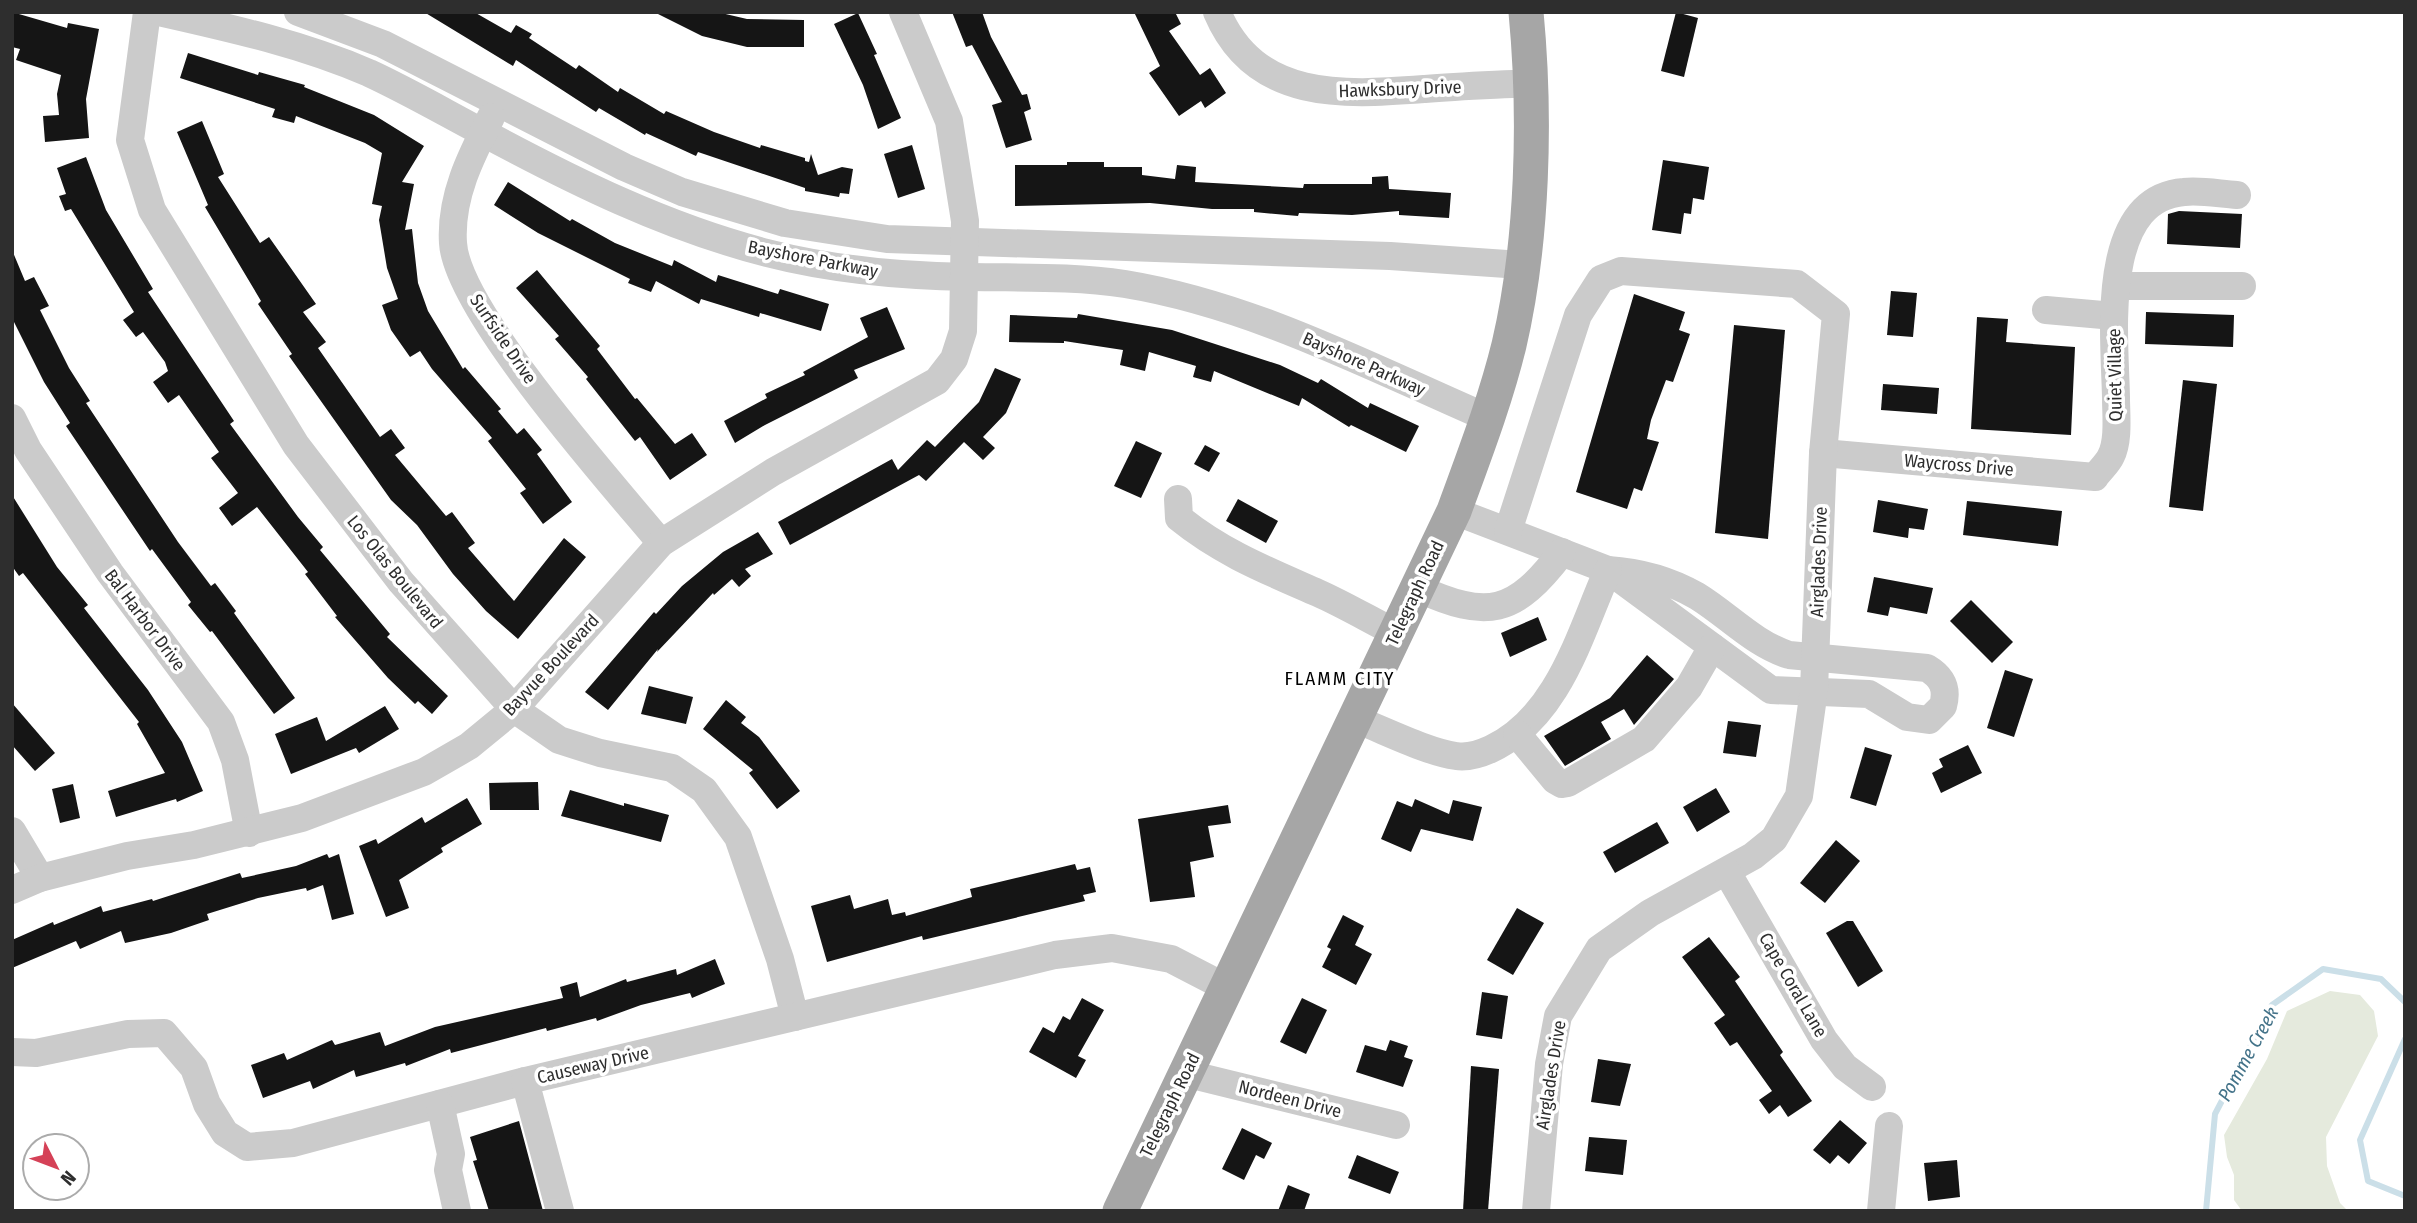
<svg xmlns="http://www.w3.org/2000/svg" width="2417" height="1223" font-family="'Fira Sans Condensed',sans-serif">
<style>
.green{fill:#e5eadd}
.lines{fill:none;stroke-linecap:round;stroke-linejoin:round}
.stream{stroke:#cbdfe8;stroke-width:6}
.building{fill:#151515}
.minor{stroke:#cbcbcb;stroke-width:28}
.major{stroke:#a6a6a6;stroke-width:35}
.labels{text-anchor:middle;dominant-baseline:central;stroke-width:7;stroke-linejoin:round;paint-order:stroke}
.street-label{font-size:18px;fill:#2e2e2e;stroke:#fff}
.neighbourhood-label{font-size:19px;letter-spacing:2px;fill:#000;stroke:#fff}
.water-label{font-size:19px;font-style:italic;fill:#447389;stroke:#fff}
</style>
<rect width="100%" height="100%" fill="#fff"/>
<polygon class="green" points="2330,991 2360,995 2374,1011 2378,1036 2326,1137 2327,1166 2340,1203 2348,1211 2242,1211 2234,1200 2234,1175 2227,1157 2224,1135 2267,1059 2287,1011"/>
<g class="lines">
<g class="stream">
<polyline points="2405,1039 2360,1140 2368,1181 2405,1196"/>
<polyline points="2206,1211 2215,1114 2272,1005 2323,969 2381,979 2405,1002"/>
</g>
</g>
<g class="building">
<polygon points="12,12 67,28 68,23 99,29 86,99 89,138 45,142 43,116 59,115 57,94 61,75 16,60 20,49 12,47"/>
<polygon points="424,12 474,12 511,33 516,25 532,34 529,38 576,69 579,65 618,92 620,88 664,114 666,111 714,132 760,148 761,145 805,158 805,161 809,162 811,154 818,175 842,167 853,169 849,194 840,193 839,197 805,191 805,188 698,152 696,156 646,133 645,135 599,108 596,112 516,60 513,66"/>
<polygon points="654,12 717,12 747,19 804,20 804,47 747,47 702,36"/>
<polygon points="952,12 982,12 991,37 1022,95 1027,94 1031,109 1024,112 1032,140 1006,148 992,105 1002,102 972,45 966,47"/>
<polygon points="1134,12 1175,12 1181,24 1169,31 1200,75 1210,68 1226,93 1205,108 1201,101 1179,116 1149,73 1160,66"/>
<polygon points="1676,12 1698,18 1684,77 1661,71"/>
<polygon points="858,13 877,54 874,55 901,118 878,129 863,85 834,24"/>
<polygon points="188,53 258,75 259,72 305,85 304,87 374,115 424,146 402,182 414,184 405,230 412,229 418,283 428,311 463,369 465,367 501,409 498,411 517,434 524,428 542,450 537,454 572,502 543,524 520,493 526,489 488,441 492,438 432,369 420,351 410,357 391,330 382,305 398,299 387,268 379,220 382,206 372,204 382,153 365,143 296,116 294,123 272,117 275,109 180,78"/>
<polygon points="202,121 224,174 218,177 260,243 269,237 316,304 303,312 326,342 318,348 380,437 391,429 405,448 395,455 446,516 452,512 475,543 468,548 514,601 564,538 586,557 518,639 486,611 453,574 417,525 391,500 289,356 292,354 258,304 261,301 205,207 208,205 177,132"/>
<polygon points="912,145 925,189 898,198 884,154"/>
<polygon points="86,157 106,210 153,289 148,292 234,421 230,424 298,517 323,547 320,550 390,634 387,637 448,696 432,714 418,701 415,704 388,678 335,617 337,616 305,574 308,572 257,507 232,526 219,508 238,493 211,458 219,452 179,395 168,403 153,382 168,371 165,362 143,332 136,337 123,320 134,312 71,209 65,211 59,196 66,194 57,168"/>
<polygon points="1663,160 1709,167 1704,200 1693,198 1691,214 1684,213 1681,234 1652,230"/>
<polygon points="1067,162 1104,162 1104,167 1142,167 1142,175 1175,179 1177,165 1196,167 1195,182 1303,188 1304,184 1372,184 1372,177 1388,176 1389,189 1451,193 1449,218 1399,215 1399,211 1352,215 1299,213 1298,216 1254,212 1254,209 1212,209 1150,203 1015,206 1015,165 1067,165"/>
<polygon points="508,182 570,221 572,219 615,243 672,266 674,260 716,282 718,275 778,294 780,289 829,304 821,331 760,313 759,317 701,299 699,304 656,281 651,292 628,283 630,279 538,233 494,205"/>
<polygon points="2179,211 2242,214 2240,248 2167,244 2168,214"/>
<polygon points="12,250 25,281 34,277 49,306 40,310 69,368 90,401 86,403 178,542 211,586 215,583 236,611 234,613 295,698 274,714 212,631 210,632 188,605 191,602 152,549 150,551 66,426 70,423 44,382 12,318"/>
<polygon points="537,270 600,346 597,349 635,399 637,398 675,444 692,433 707,455 670,480 640,437 635,441 586,379 588,377 555,339 559,336 516,288"/>
<polygon points="1891,291 1917,293 1913,337 1887,335"/>
<polygon points="1634,294 1685,312 1679,330 1690,334 1673,382 1666,380 1651,420 1647,439 1659,442 1642,491 1634,488 1627,509 1576,492"/>
<polygon points="887,307 905,349 854,370 858,378 765,425 735,443 724,421 767,398 765,394 805,375 803,372 868,337 860,318"/>
<polygon points="2146,312 2234,315 2233,347 2145,344"/>
<polygon points="1078,314 1172,330 1280,365 1318,383 1321,379 1368,408 1370,403 1419,426 1406,452 1351,425 1349,427 1302,398 1299,406 1214,371 1211,382 1193,377 1196,366 1149,352 1145,371 1120,365 1123,350 1064,341 1064,343 1009,342 1010,315 1077,318"/>
<polygon points="1977,317 2008,319 2006,342 2075,347 2071,435 1971,429"/>
<polygon points="1734,325 1785,330 1768,539 1715,533"/>
<polygon points="995,368 1021,379 1006,413 983,437 995,448 983,460 964,442 926,481 919,475 790,545 778,522 892,459 898,470 927,440 935,447 979,402"/>
<polygon points="2183,380 2217,384 2203,511 2169,507"/>
<polygon points="1883,384 1939,388 1937,414 1881,410"/>
<polygon points="1136,441 1162,453 1141,498 1114,486"/>
<polygon points="1205,445 1220,453 1209,472 1194,464"/>
<polygon points="12,495 57,567 88,605 84,608 148,690 182,742 203,791 177,802 176,799 116,817 108,791 165,773 137,724 139,722 23,573 19,576 12,566"/>
<polygon points="1238,499 1278,521 1266,543 1226,521"/>
<polygon points="1878,500 1928,509 1924,530 1909,528 1908,538 1873,532"/>
<polygon points="1967,501 2062,511 2058,546 1963,535"/>
<polygon points="758,532 773,554 745,569 751,576 739,587 732,579 714,595 713,593 657,652 658,649 608,710 585,692 654,612 656,614 682,586 723,552"/>
<polygon points="1874,577 1933,588 1927,614 1890,607 1888,616 1867,612"/>
<polygon points="1971,600 2013,642 1992,663 1950,621"/>
<polygon points="1538,617 1547,640 1510,657 1501,633"/>
<polygon points="1647,655 1674,679 1634,725 1624,709 1601,722 1611,739 1565,766 1544,736 1610,698"/>
<polygon points="2005,670 2033,679 2014,737 1987,728"/>
<polygon points="649,686 693,697 686,724 641,714"/>
<polygon points="726,700 746,717 741,723 759,737 800,791 777,809 749,773 753,770 703,729"/>
<polygon points="12,703 55,753 35,771 12,745"/>
<polygon points="385,706 399,729 359,753 356,748 291,774 275,734 317,717 326,741"/>
<polygon points="1728,721 1761,725 1756,757 1723,753"/>
<polygon points="1968,745 1982,773 1941,793 1932,773 1943,767 1939,759"/>
<polygon points="1865,747 1892,755 1876,806 1850,798"/>
<polygon points="538,782 539,810 490,810 489,783"/>
<polygon points="73,784 80,818 60,823 52,789"/>
<polygon points="1716,788 1730,812 1697,832 1683,807"/>
<polygon points="570,790 624,806 624,803 669,815 661,842 561,816"/>
<polygon points="467,798 482,824 441,848 443,852 399,880 409,908 386,917 359,846 376,839 378,844 422,817 425,823"/>
<polygon points="1415,799 1449,814 1453,800 1482,807 1473,841 1421,829 1411,852 1381,839 1397,801 1412,807"/>
<polygon points="1228,805 1231,823 1208,826 1214,857 1190,862 1195,897 1150,902 1138,819"/>
<polygon points="1657,822 1669,843 1615,873 1603,852"/>
<polygon points="1836,840 1860,861 1825,903 1800,883"/>
<polygon points="327,854 329,858 339,854 354,914 332,920 323,885 307,891 306,888 258,898 207,914 209,920 171,933 125,943 121,931 80,949 76,941 12,968 12,940 53,922 54,925 101,906 103,912 152,899 153,901 240,873 242,878 296,866"/>
<polygon points="1075,864 1077,870 1090,867 1096,892 1083,895 1085,901 923,940 922,936 827,962 811,906 850,895 854,909 888,899 892,915 905,912 906,916 972,897 970,889"/>
<polygon points="1517,908 1544,923 1513,975 1487,960"/>
<polygon points="1343,915 1364,926 1355,945 1372,954 1356,985 1322,967 1331,949 1327,947"/>
<polygon points="1847,921 1853,921 1883,971 1858,987 1826,933"/>
<polygon points="1709,937 1740,977 1735,981 1783,1052 1780,1055 1812,1101 1788,1117 1780,1105 1769,1114 1759,1100 1772,1091 1737,1042 1730,1046 1714,1023 1725,1015 1682,957"/>
<polygon points="715,959 725,984 692,998 690,993 641,1005 597,1021 596,1018 547,1031 546,1028 451,1053 450,1049 406,1066 405,1063 356,1077 354,1070 313,1089 310,1081 263,1098 251,1065 284,1053 287,1060 332,1040 335,1045 380,1032 385,1046 435,1027 563,998 560,987 577,982 580,997 626,979 627,982 676,969 677,975"/>
<polygon points="1482,992 1508,996 1502,1039 1476,1035"/>
<polygon points="1082,998 1104,1010 1078,1056 1086,1060 1076,1078 1029,1052 1043,1027 1054,1033 1063,1016 1070,1020"/>
<polygon points="1302,998 1327,1010 1306,1054 1280,1042"/>
<polygon points="1390,1040 1408,1046 1404,1057 1413,1060 1403,1087 1356,1072 1365,1045 1386,1051"/>
<polygon points="1598,1059 1631,1064 1620,1106 1591,1102"/>
<polygon points="1471,1066 1499,1069 1488,1211 1463,1211"/>
<polygon points="1840,1120 1867,1143 1849,1164 1838,1155 1830,1164 1813,1150"/>
<polygon points="519,1121 543,1211 489,1211 473,1161 477,1160 470,1137"/>
<polygon points="1242,1128 1272,1143 1264,1159 1256,1155 1244,1180 1222,1169"/>
<polygon points="1589,1137 1627,1140 1623,1175 1585,1171"/>
<polygon points="1357,1155 1399,1172 1390,1194 1348,1178"/>
<polygon points="1957,1160 1960,1197 1928,1201 1924,1163"/>
<polygon points="1288,1185 1310,1194 1304,1211 1278,1211"/>
</g>
<g class="lines">
<g class="minor">
<polyline points="147,12 130,140 152,210 296,445 401,582 514,709 559,740 600,753 672,768 704,790 738,837 780,959 795,1017"/>
<path d="M159 12C230 28 302 44 369 73 408 91 444 112 482 132 573 181 666 227 767 253 833 270 902 276 970 277 1022 278 1074 276 1125 284 1253 305 1370 367 1488 418"/>
<polyline points="298,12 383,44 624,167 682,192 785,223 887,239 1390,256 1521,265"/>
<path d="M1217 12C1255 102 1344 95 1425 89 1460 86 1496 85 1531 83"/>
<path d="M491 117C471 156 450 197 453 243 457 311 613 485 661 543"/>
<polyline points="2117,286 2242,286"/>
<polyline points="2046,310 2114,316"/>
<polyline points="12,418 28,450 110,573 221,722 235,760 249,833"/>
<path d="M1823 453 2095 477C2100 470 2108 463 2111 456 2119 440 2116 415 2116 398 2115 338 2098 199 2184 192 2201 190 2220 194 2237 195"/>
<path d="M1178 499 1179 518C1222 553 1268 571 1318 593 1345 605 1370 620 1396 633"/>
<path d="M1454 511 1608 570 1771 690 1869 694 1907 717 1929 720 1943 706C1948 688 1942 677 1927 668L1789 655C1754 644 1728 615 1697 596 1669 580 1640 572 1608 570"/>
<polyline points="1508,531 1578,315 1601,279 1621,271 1797,284 1836,314 1823,453 1814,690 1799,796 1774,839 1753,856 1650,913 1599,949 1558,1016 1549,1064 1536,1211"/>
<path d="M1417 588C1488 620 1514 615 1562 552"/>
<path d="M1355 719C1384 730 1427 752 1456 756 1468 758 1480 754 1491 749 1559 717 1580 633 1608 570"/>
<polyline points="1517,734 1555,780 1562,784 1568,783 1644,739 1689,687 1712,647"/>
<polyline points="12,831 40,878"/>
<polyline points="1727,872 1824,1040 1845,1067 1872,1087"/>
<polyline points="12,890 40,878 127,856 194,845 302,818 424,772 469,746 514,709 661,543 773,472 937,381 954,359 963,331 965,221 949,121 903,12"/>
<polyline points="12,1052 36,1053 128,1034 164,1033 194,1068 207,1104 225,1133 247,1147 293,1143 525,1081 1055,955 1112,948 1171,959 1227,988"/>
<polyline points="1184,1073 1396,1125"/>
<polyline points="525,1081 560,1211"/>
<polyline points="440,1104 451,1154 448,1170 457,1211"/>
<polyline points="1881,1211 1889,1126"/>
</g>
<path class="major" d="M1120 1211 1454 511C1474 456 1495 402 1509 345 1533 242 1536 117 1526 12"/>
</g>
<g class="labels">
<g class="street-label">
<text transform="translate(1400 89) rotate(-2)">Hawksbury Drive</text>
<text transform="translate(813 259) rotate(11)">Bayshore Parkway</text>
<text transform="translate(503 339) rotate(56)">Surfside Drive</text>
<text transform="translate(1364 364) rotate(24)">Bayshore Parkway</text>
<text transform="translate(2115 375) rotate(-91)">Quiet Village</text>
<text transform="translate(1959 465) rotate(5)">Waycross Drive</text>
<text transform="translate(1819 562) rotate(-88)">Airglades Drive</text>
<text transform="translate(395 572) rotate(51)">Los Olas Boulevard</text>
<text transform="translate(1415 593) rotate(-65)">Telegraph Road</text>
<text transform="translate(145 620) rotate(53)">Bal Harbor Drive</text>
<text transform="translate(551 665) rotate(-47)">Bayvue Boulevard</text>
<text transform="translate(1793 985) rotate(60)">Cape Coral Lane</text>
<text transform="translate(593 1065) rotate(-13)">Causeway Drive</text>
<text transform="translate(1551 1075) rotate(-81)">Airglades Drive</text>
<text transform="translate(1290 1099) rotate(14)">Nordeen Drive</text>
<text transform="translate(1170 1105) rotate(-64)">Telegraph Road</text>
</g>
<g class="neighbourhood-label">
<text x="1340" y="678">FLAMM CITY</text>
</g>
<g class="water-label">
<text transform="translate(2248 1054) rotate(-61)">Pomme Creek</text>
</g>
</g>
<rect width="2417" height="1223" fill="none" stroke="#2e2e2e" stroke-width="28"/>
<g transform="translate(56 1167) rotate(132)"><circle r="33" fill="#ffffff" stroke="#ababab" stroke-width="2"/>
<path d="M0-5L12 26L0 18L-12 26Z" fill="#d54157"/>
<text y="-10" font-size="19" font-weight="bold" text-anchor="middle" fill="#2e2e2e">N</text>
</g>
</svg>
